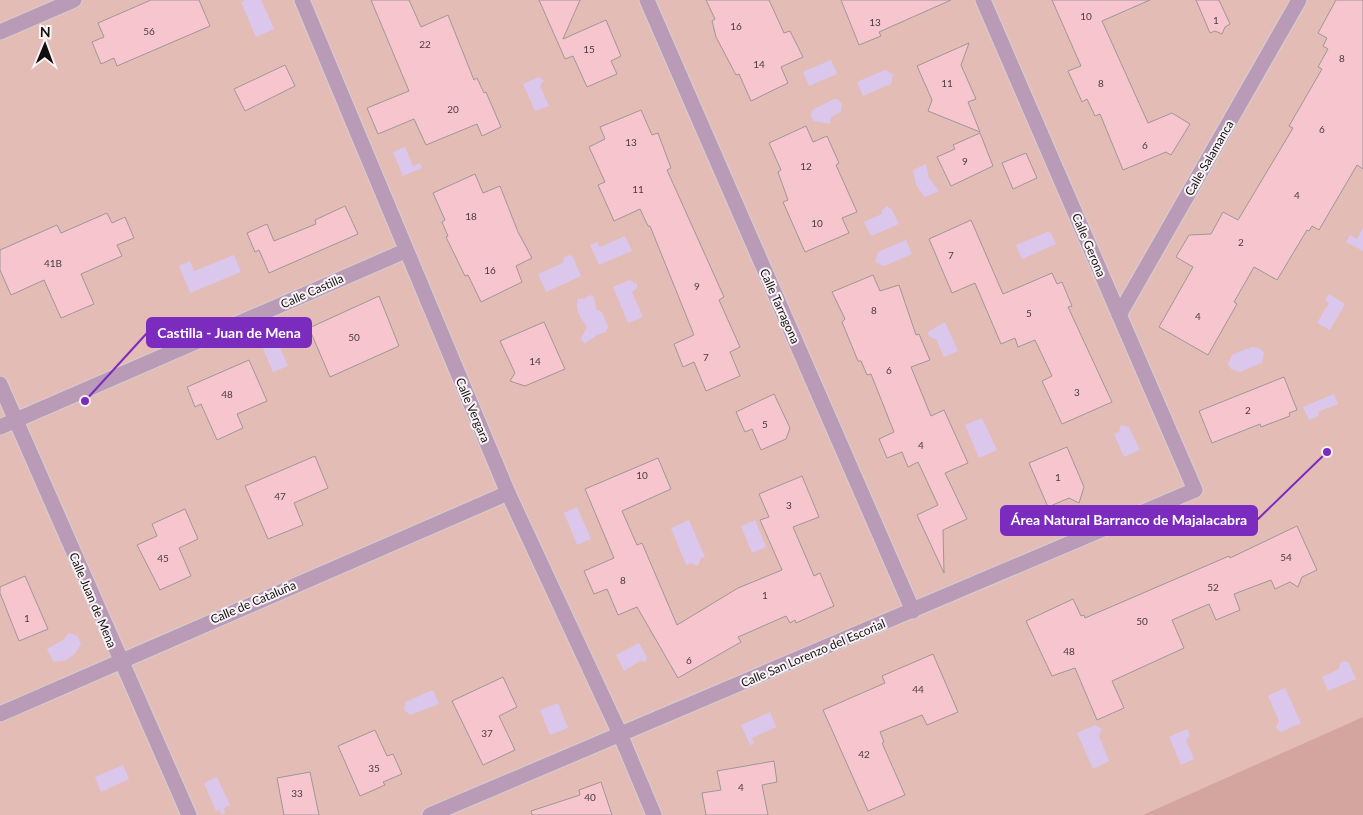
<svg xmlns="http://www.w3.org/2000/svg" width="1363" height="815" font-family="Lato,sans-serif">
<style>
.green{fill:#e4bcb6}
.forest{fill:#d4a49e}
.water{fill:#dbc6ec}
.building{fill:#f7c5cd;stroke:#9e9798}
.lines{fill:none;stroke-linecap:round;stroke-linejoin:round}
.street-casing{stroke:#d5cfd1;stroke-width:17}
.street{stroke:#ba9bb7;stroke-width:15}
.labels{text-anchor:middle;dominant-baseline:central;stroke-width:4;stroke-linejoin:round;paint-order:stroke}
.number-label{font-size:10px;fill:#4a3c3f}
.street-label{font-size:12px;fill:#110f10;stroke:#faf3f6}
.leader{fill:none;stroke:#7b2cbf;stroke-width:2}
.callout-dot{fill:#7b2cbf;stroke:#faf3f6;stroke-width:2}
.callout{fill:#7b2cbf;stroke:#7b2cbf;stroke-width:2}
.callout-label{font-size:14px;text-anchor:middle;font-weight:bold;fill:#fff}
</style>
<rect width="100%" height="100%" fill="#faf3f6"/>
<rect class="green" x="0" y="0" width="1363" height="815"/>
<polygon class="forest" points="1363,717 1363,815 1143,815"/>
<g class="water">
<polygon points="245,0 261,0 274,29 256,37 241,2"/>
<polygon points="831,60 837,74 809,86 803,72"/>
<polygon points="885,70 893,74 891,84 863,96 857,82"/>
<polygon points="539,77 544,80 540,86 549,106 535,111 523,84"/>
<polygon points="834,99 839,100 842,104 841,112 831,117 830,124 813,121 811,116 812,110"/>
<polygon points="405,147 413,166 420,163 422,168 403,176 393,152"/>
<polygon points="926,164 929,178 939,191 925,197 916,185 913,170"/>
<polygon points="887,206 892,210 899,224 871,236 864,222 882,214 882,210"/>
<polygon points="1363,228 1363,251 1346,242 1350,235 1357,239"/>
<polygon points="1050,231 1056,244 1022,259 1016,245"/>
<polygon points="625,236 632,251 599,265 590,245 597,242 600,247"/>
<polygon points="906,240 912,254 884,266 875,262 878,252"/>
<polygon points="234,255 241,272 190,293 179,266 190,261 194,271"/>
<polygon points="570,255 573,257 581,276 546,292 538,274 563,263 564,257"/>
<polygon points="630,280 637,284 637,288 632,292 643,317 628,323 613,287"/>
<polygon points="1329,294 1345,304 1330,330 1317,323 1329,303 1325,300"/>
<path d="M590 295 594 297 596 309 602 312 608 327 606 332 597 335 584 344 581 338 587 327C581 319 574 308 578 298L584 299Z"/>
<polygon points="945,322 958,351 944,357 936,339 929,337 928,332"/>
<polygon points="277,341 288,366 273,372 262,346"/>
<polygon points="1252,347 1259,348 1264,352 1262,363 1240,372 1231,369 1228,363 1233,354"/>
<polygon points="1334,394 1338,404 1318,412 1319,416 1309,420 1303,407"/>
<polygon points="982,418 997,450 979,458 965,425"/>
<polygon points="1121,425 1129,427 1140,450 1124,457 1114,434 1119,432"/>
<polygon points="577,507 591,539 577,545 564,513"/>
<polygon points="689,520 705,557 701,558 698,566 691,563 686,565 671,528"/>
<polygon points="755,520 766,547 752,553 741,526"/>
<path d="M69 633 77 636 81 643C77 655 65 664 53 661L47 649 63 640Z"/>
<polygon points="639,643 647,657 646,662 640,661 624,671 616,655"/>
<polygon points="1345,661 1349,663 1356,679 1328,691 1322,677 1339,669 1340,663"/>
<polygon points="1285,688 1301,723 1281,732 1276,728 1279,721 1268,696"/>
<polygon points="433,690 439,704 410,715 404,710 405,702"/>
<polygon points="558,703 568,728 550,735 540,710"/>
<polygon points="770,712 776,727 752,738 754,744 750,745 741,725"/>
<polygon points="1095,725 1102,729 1099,736 1109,761 1093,769 1077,733"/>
<polygon points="1187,729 1190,736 1186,740 1194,759 1181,765 1169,737"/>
<polygon points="123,765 129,779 101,792 95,777"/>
<polygon points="217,777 230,805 224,808 225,813 222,815 219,810 216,811 204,783"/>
</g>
<g class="building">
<polygon points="151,0 199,0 210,26 117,66 114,58 101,64 92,42 104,37 98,23"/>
<polygon points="371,0 409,0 421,27 448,15 474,80 477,78 484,93 486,92 501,127 482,136 477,124 426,145 414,119 378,134 367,108 409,91"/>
<polygon points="539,0 580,0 563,39 606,20 621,56 611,61 617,74 587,87 573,56 565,59"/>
<polygon points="706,0 769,0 784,33 790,31 803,57 781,67 788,83 751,101 739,74 736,75 716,37 712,21 715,19"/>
<polygon points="841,0 951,0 879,32 881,36 859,45"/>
<polygon points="1052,0 1150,0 1102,21 1148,123 1172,113 1190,124 1171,155 1166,152 1123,170 1100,114 1095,116 1087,99 1082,102 1068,71 1081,66"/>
<polygon points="1196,0 1219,0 1230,24 1225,27 1222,34 1215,31 1210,33"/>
<polygon points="1336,0 1363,0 1363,169 1357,165 1319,230 1312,226 1309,231 1307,230 1277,280 1254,267 1234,302 1237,304 1208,355 1159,327 1193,267 1176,257 1189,235 1211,234 1223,212 1238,220 1293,128 1289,126 1322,69 1318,67 1328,49 1323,46 1327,38 1318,33"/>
<polygon points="969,43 961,65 976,99 968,102 980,132 928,111 932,100 917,66"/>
<polygon points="285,65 295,86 245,111 234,89"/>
<polygon points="641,110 652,135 658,133 671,168 667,170 724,297 719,300 740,347 730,352 740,376 706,391 694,362 683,367 674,344 694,335 650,226 648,226 640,209 614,221 598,185 605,182 589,147 605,139 600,127"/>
<polygon points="806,126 813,142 827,136 839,163 836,165 857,212 842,218 849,233 805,252 783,202 788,200 778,172 781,170 769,143"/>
<polygon points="980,133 993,166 951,186 937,157 955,149 953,145"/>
<polygon points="1026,153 1037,178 1013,189 1002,163"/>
<polygon points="475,174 483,193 500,186 518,232 532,258 516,266 522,282 481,302 468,275 465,276 446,237 448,236 442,222 445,220 433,193"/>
<polygon points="345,206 358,234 269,273 259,250 255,252 247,233 267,224 274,241 316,224 315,220"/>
<polygon points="107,213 112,223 125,217 134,238 117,245 122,256 81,274 94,304 61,318 44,280 11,295 0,270 0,250 57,225 61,233"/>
<polygon points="971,220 1003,294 1052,273 1057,284 1062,282 1072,306 1068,307 1112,402 1062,424 1042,381 1052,376 1035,340 1018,347 1015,338 1001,344 975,283 952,293 929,239"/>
<polygon points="873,275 880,291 899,285 916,335 919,334 930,360 911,367 931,416 944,410 968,463 945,473 967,519 943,530 944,573 917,515 938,505 918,462 908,467 902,452 887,458 879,439 894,432 871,374 867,375 861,361 858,361 842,322 845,319 832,292"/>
<polygon points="379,296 399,346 330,377 309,328"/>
<polygon points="544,322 565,369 525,386 510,381 515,373 500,341"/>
<polygon points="249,360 267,401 237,414 243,428 217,440 201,404 195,407 187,387"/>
<polygon points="1284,377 1297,410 1289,413 1290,416 1261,427 1260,424 1212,443 1199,411"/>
<polygon points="774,394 790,428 786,439 761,450 752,429 745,432 736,412"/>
<polygon points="1067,447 1084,487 1079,503 1069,498 1048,507 1029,463"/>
<polygon points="315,456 328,488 294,503 303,525 268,539 245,486"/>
<polygon points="658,458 671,489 622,511 637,545 642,543 677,625 738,588 782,570 760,520 769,517 759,494 802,476 819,517 793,527 814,576 820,573 834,606 796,623 795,620 790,623 786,616 738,637 741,642 678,678 637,607 618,615 607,589 594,594 584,571 614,558 585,489"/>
<polygon points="185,509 198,539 179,548 191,576 160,590 137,545 157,536 152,524"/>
<polygon points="1297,526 1317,570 1302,577 1298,587 1290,582 1275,589 1271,580 1234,594 1240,610 1216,620 1209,604 1172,620 1184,648 1112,681 1124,708 1097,720 1075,668 1052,676 1026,621 1073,599 1081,616 1084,615 1085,618 1229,556 1230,558"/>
<polygon points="25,576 48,629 19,641 0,593 0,587"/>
<polygon points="933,654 958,712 927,725 922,715 880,732 884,742 882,743 905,795 868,811 823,710 885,683 882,676"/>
<polygon points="503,677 517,707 499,716 515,750 483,765 452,701"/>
<polygon points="375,730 387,756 393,754 402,774 383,782 385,785 360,796 338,746"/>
<polygon points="774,761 777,782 762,785 768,815 706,815 702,793 721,790 717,771"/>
<polygon points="310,772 319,815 284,815 277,778"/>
<polygon points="601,782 612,815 532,815 531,811 580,795 579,790"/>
</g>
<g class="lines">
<g class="street-casing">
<g id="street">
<polyline points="302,0 508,493 620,734 654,815"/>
<polyline points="647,0 913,611"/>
<polyline points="0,32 74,0"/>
<polyline points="1119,315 1299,0"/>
<polyline points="0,384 189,815"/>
<polyline points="0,427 405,251"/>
<polyline points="0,714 508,493"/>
<polyline points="430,815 1195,490 983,0"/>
</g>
</g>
<use href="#street" class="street"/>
</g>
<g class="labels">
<g class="number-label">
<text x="1086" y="16">10</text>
<text x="1216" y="20">1</text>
<text x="875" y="22">13</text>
<text x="736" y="26">16</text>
<text x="149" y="31">56</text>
<text x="425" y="44">22</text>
<text x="589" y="49">15</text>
<text x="1342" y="58">8</text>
<text x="759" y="64">14</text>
<text x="947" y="83">11</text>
<text x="1101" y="83">8</text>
<text x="453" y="109">20</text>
<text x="1322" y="129">6</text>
<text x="631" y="142">13</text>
<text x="1145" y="145">6</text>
<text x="965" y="161">9</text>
<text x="806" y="166">12</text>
<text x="638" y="189">11</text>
<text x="1297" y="195">4</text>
<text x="471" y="216">18</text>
<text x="817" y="223">10</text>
<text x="1241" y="242">2</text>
<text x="951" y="255">7</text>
<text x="53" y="263">41B</text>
<text x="490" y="270">16</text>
<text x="697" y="286">9</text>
<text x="874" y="310">8</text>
<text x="1029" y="313">5</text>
<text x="1198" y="316">4</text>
<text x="354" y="337">50</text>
<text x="706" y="357">7</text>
<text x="535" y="361">14</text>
<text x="889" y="370">6</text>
<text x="1077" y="392">3</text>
<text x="227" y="394">48</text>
<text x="1248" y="410">2</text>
<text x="765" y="424">5</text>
<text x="921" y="445">4</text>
<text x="642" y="475">10</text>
<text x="1058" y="477">1</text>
<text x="280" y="496">47</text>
<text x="789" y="505">3</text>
<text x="1286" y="557">54</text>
<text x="163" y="558">45</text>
<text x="623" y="580">8</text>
<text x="1213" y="587">52</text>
<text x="765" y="595">1</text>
<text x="27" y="618">1</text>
<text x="1142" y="621">50</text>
<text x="1069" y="651">48</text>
<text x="689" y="660">6</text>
<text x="918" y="689">44</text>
<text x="487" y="733">37</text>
<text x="864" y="754">42</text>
<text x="374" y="768">35</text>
<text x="741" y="787">4</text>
<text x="297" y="793">33</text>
<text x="590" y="797">40</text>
</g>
<g class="street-label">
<text transform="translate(1209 158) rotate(-60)">Calle Salamanca</text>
<text transform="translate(1089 245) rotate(67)">Calle Gerona</text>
<text transform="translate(312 291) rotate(-24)">Calle Castilla</text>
<text transform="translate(780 306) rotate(66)">Calle Tarragona</text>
<text transform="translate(473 410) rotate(67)">Calle Vergara</text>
<text transform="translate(93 600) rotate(67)">Calle Juan de Mena</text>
<text transform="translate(253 602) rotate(-23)">Calle de Cataluña</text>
<text transform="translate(813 653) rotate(-23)">Calle San Lorenzo del Escorial</text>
</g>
</g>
<path class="leader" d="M85 401L147 333M1327 452L1257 520"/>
<g class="callout-dot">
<circle cx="85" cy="401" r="5"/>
<circle cx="1327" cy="452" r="5"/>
</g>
<g class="callout">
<rect x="147" y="318" width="164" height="29" rx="5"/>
<rect x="1001" y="506" width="256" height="29" rx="5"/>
</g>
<g class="callout-label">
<text x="229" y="338">Castilla - Juan de Mena</text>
<text x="1129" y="525">Área Natural Barranco de Majalacabra</text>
</g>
<g transform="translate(45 45) rotate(1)" stroke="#faf3f6" stroke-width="4" paint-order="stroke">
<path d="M0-4L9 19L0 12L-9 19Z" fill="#110f10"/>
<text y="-8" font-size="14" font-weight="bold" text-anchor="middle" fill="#110f10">N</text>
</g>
</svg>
